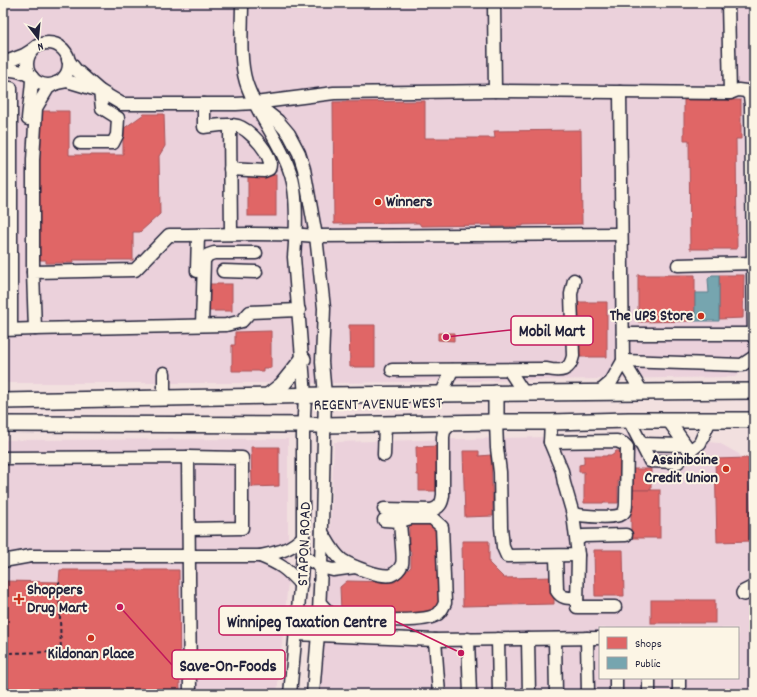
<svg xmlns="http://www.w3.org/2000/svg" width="757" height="697" font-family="Dekko,sans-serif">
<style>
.built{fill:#ebd1db;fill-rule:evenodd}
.shops{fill:#e06666;stroke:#a75259}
.public{fill:#76a5af;stroke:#5d7e8c}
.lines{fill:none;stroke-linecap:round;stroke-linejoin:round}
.minor-casing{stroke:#22223b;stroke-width:15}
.major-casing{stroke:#22223b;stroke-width:18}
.path{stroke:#22223b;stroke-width:2;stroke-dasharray:4 3;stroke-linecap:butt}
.minor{stroke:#fcf5e5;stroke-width:12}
.major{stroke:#fcf5e5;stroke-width:15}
.poi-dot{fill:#c8321e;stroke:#fcf5e5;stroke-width:1.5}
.labels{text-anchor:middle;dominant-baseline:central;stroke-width:4;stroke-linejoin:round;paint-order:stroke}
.poi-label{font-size:16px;font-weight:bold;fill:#22223b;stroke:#fcf5e5;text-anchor:start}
.street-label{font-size:16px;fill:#22223b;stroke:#fcf5e5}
.leader{fill:none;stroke:#c2185b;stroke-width:1.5}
.callout-dot{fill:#c2185b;stroke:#fcf5e5;stroke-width:1.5}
.callout{fill:#fcf5e5;stroke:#c2185b;stroke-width:1.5}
.callout-label{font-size:17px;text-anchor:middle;font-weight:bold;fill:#22223b}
</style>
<rect width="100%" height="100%" fill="#f2e0df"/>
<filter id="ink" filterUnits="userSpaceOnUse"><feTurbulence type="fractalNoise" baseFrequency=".025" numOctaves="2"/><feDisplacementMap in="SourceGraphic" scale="8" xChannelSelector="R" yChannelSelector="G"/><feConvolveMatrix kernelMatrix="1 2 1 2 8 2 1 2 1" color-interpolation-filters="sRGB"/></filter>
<g filter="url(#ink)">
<g class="built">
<polygon points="3,3 754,3 754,362 735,377 333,383 3,383"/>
<path d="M632 435 719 443 739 454 754 482V694H319L328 583 334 442ZM600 628H738V678H600Z"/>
<polygon points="288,439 288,582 277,694 3,694 3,440"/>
</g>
<g class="shops">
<polygon points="684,100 741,100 741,139 736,139 737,249 690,249 689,140 684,140"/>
<polygon points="425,101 425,138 495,138 494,131 581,130 582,224 523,225 523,226 492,227 492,225 421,226 419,223 334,224 333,102"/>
<polygon points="39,111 69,111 69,155 123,155 123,129 144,114 164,114 165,146 159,156 160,214 140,232 133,232 133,260 73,260 73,263 46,263 46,260 40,260"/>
<rect x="248" y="175" width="28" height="41"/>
<polygon points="638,275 695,275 695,321 638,322"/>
<polygon points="719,275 744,275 743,318 719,319"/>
<rect x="205" y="284" width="27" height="27"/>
<polygon points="578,302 607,302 607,357 577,357"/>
<polygon points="349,325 375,325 375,367 350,367"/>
<polygon points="271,331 271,368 263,368 263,371 232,371 232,345 235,345 235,332"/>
<polygon points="438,333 454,333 454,341 438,340"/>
<polygon points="439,446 440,491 419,491 419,475 417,475 416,447"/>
<polygon points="251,447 279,447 279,486 252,487"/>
<polygon points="463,451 479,451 479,456 491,455 493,516 465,517"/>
<polygon points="616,451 620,451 623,455 622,480 618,480 618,503 584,503 584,472 579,472 579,465 584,464 584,456 607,456 607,455 613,455"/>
<polygon points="748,458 751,541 717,542 715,459"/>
<rect x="631" y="469" width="20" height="21"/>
<rect x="631" y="490" width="29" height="48"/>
<polygon points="413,522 429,523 441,535 441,602 430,614 345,616 341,611 340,587 347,581 395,582 411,567 411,552 409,548 409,527"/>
<polygon points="462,541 489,541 489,563 504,578 554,577 554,604 463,606"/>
<polygon points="594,550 623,550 624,596 595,596"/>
<polygon points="60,570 179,570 180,694 3,694 3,581 59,582"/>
<rect x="651" y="600" width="64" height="23"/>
</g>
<polygon class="public" points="712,275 719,275 719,321 695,321 695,293 709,293 708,279"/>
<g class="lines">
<g class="minor-casing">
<g id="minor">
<path d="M242 3C242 27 239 59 246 82 256 114 280 140 290 172 298 193 296 233 294 257L305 396 303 435V556L290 694"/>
<polyline points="494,3 495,91"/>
<polyline points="728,3 730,93"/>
<circle cx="48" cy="64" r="21"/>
<polyline points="68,60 76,70 100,91 122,104 236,104 255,103 334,93 495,91 730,93 738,90 746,91 750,96 751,105 754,338"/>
<polyline points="3,63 24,55 32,50"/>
<path d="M3 69C14 70 23 71 32 77 32 91 29 105 28 119"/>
<polyline points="3,88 11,88 11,329"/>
<path d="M204 104V127C215 126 227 123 238 126 250 130 275 156 269 169L264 171 230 169"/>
<polyline points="259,106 278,121 289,134 299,153 304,169 316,236 324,308 322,362 325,395 321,567 318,634 313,694"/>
<polyline points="230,125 231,234"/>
<polyline points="80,143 113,143 117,135 118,118 102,108 100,91"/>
<polyline points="678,265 753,263"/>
<polyline points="197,271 198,235"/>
<polyline points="223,271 256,272"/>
<polyline points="33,272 33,160 36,108 48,88 56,83 67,81 97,90"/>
<path d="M299 310 250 312 242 321 226 325 35 329 33 272 135 270 169 235C218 235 267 232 316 236L621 234"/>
<polyline points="202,325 204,260 208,255 214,253 256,253"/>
<polyline points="3,330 35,329"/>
<polyline points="623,334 753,334"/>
<polyline points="623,361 742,365 754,357"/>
<polyline points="623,361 642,392"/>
<path d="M392 370 547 369C561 372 570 371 573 356L571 294 574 280"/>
<polyline points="509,370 524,393"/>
<polyline points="164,373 164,398"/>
<polyline points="598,393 611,382 623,361 620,92"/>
<polyline points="441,395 452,370"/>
<polyline points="629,420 650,461 678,462"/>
<polyline points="668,420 690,451 700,443 710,420"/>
<polyline points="496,422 497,448 500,472 501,527 503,547 507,556 578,555 573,514 564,483 562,471 550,442 551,422"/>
<path d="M550 442 617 441 624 444 627 447 626 502C626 507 626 511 622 514 616 519 582 516 573 514"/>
<polyline points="641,444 685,445"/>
<polyline points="384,455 385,424"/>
<polyline points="188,457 190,694"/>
<polyline points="3,458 188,457 242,458 242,528 189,529"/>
<path d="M384 509 431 510C440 508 442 503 443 495V437L444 431 452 422"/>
<path d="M322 532C328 542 333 553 342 560 351 566 381 578 391 575 396 573 400 569 402 564 404 558 400 529 400 521L384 520"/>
<polyline points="577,540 583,536 626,535"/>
<polyline points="578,555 577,607 615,607"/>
<path d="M260 556C280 564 287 569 301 585"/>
<polyline points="303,556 321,567 333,570 355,567"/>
<path d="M556 556 557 591C562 599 569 598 577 598"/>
<path d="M3 561 31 556H260C278 552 289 551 303 537"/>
<path d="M320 603 333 617 343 619C362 619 421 624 436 615 441 613 443 607 445 603L442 527 432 518H411L400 521"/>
<polyline points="295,634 435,640 600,638"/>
<polyline points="587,638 588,694"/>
<polyline points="468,639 470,694"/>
<polyline points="498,639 499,694"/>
<polyline points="528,639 529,694"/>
<polyline points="555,639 556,694"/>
<polyline points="435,640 439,694"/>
<polyline points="649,678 649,694"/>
<polyline points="679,678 679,694"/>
<polyline points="616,694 616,678"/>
</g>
</g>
<g class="major-casing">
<g id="major">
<polyline points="496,393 496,422"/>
<polyline points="268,396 282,385 303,359"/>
<polyline points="3,401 325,395 754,391"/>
<polyline points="3,424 324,425 496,422 551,422 629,420 754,420"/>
<polyline points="744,593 754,588"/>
</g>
</g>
<polyline class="path" points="3,653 61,652 59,582"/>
<use href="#minor" class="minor"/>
<use href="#major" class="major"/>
</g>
</g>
<g class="poi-dot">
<circle cx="378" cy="202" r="4"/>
<circle cx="701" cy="316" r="4"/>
<circle cx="726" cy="469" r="4"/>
<path d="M17 593h4v4h4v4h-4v4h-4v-4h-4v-4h4z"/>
<circle cx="91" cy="638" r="4"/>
</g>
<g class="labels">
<g class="poi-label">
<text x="386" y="202">Winners</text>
<text x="693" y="316" text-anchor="end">The UPS Store</text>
<text x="718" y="460" text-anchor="end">Assiniboine<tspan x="718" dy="18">Credit Union</tspan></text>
<text x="27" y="590">Shoppers<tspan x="27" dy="18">Drug Mart</tspan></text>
<text x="91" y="654" text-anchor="middle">Kildonan Place</text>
</g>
<g class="street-label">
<text transform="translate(378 405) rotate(-1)">REGENT AVENUE WEST</text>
<text transform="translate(305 544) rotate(-88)">STAPON ROAD</text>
</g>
</g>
<path class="leader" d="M446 337L511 330M461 653L395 621M120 607L172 665"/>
<g class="callout-dot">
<circle cx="446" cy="337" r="4"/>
<circle cx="461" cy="653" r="4"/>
<circle cx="120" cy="607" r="4"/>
</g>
<g class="callout">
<rect x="511" y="316" width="82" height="29" rx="4"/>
<rect x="219" y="606" width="176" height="29" rx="4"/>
<rect x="172" y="650" width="113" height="29" rx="4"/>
</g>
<g class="callout-label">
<text x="552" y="336">Mobil Mart</text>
<text x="307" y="627">Winnipeg Taxation Centre</text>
<text x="228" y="671">Save-On-Foods</text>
</g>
<rect width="757" height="697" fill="none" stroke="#fcf5e5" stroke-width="16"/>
<rect x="8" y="8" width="741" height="681" fill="none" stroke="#22223b" stroke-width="1.5" filter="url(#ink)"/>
<rect x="599" y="627" width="140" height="52" fill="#fcf5e5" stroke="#a5a1a1"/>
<rect x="607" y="637" width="20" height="12" fill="#e06666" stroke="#a5a1a1"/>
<text x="635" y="647" font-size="12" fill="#22223b">Shops</text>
<rect x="607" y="657" width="20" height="12" fill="#76a5af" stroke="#a5a1a1"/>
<text x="635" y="667" font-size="12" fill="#22223b">Public</text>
<g transform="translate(38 38) rotate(164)" stroke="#fcf5e5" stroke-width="3" paint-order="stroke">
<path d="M0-3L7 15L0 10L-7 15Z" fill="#22223b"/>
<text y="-6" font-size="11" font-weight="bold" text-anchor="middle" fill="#22223b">N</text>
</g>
</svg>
